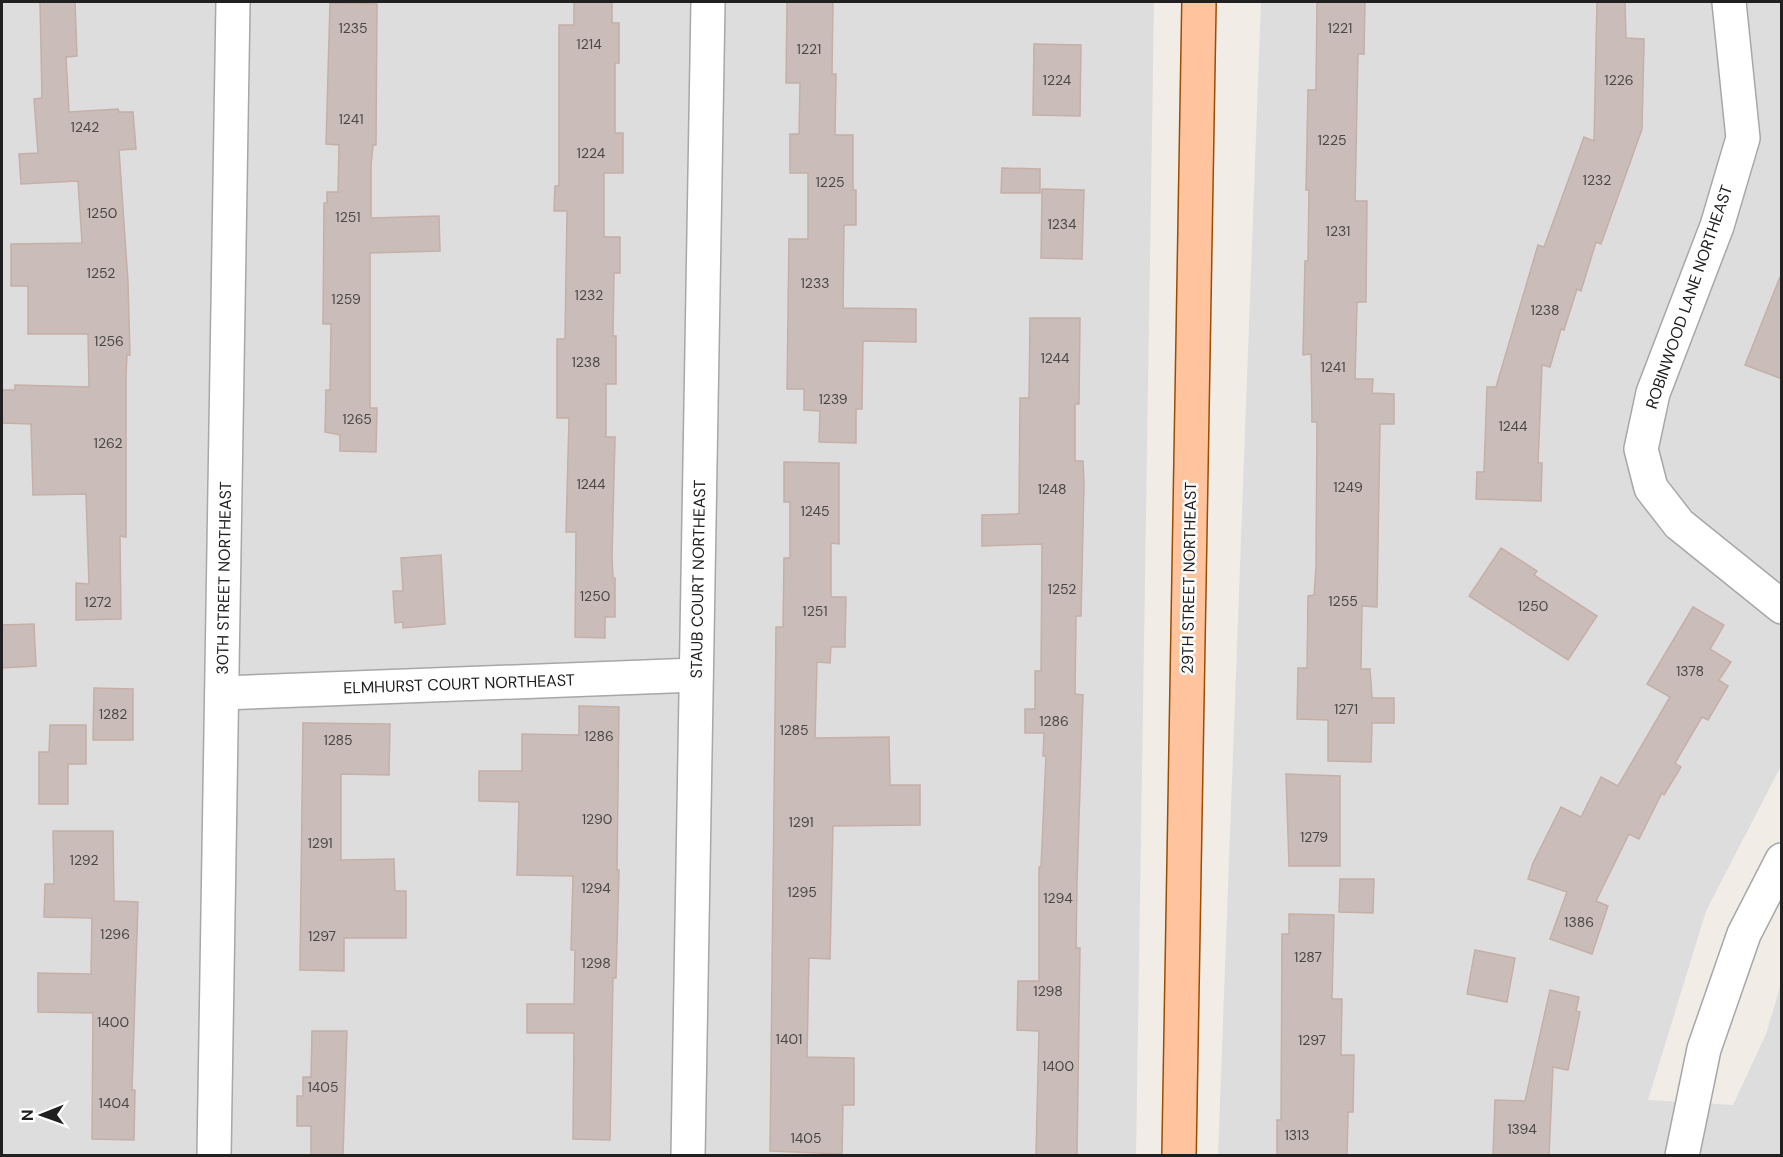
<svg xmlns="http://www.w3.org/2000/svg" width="1783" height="1157" font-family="'DM Sans',sans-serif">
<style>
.residential{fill:#dedddd}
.building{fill:#cabdb9;stroke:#c5afa7;stroke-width:1.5}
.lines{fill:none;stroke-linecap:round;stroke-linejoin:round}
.minor-casing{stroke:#a7a7a7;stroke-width:36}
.major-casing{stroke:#9c4d00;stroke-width:36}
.minor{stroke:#fff;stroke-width:33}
.major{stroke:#ffc39d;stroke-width:33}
.labels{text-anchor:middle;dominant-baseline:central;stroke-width:5;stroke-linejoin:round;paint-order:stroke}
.number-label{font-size:14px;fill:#4a4746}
.street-label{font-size:16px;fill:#202020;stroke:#fff}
</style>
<rect width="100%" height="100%" fill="#f1ece6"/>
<g class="residential">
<polygon points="2,2 1154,2 1136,1155 2,1156"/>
<polygon points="1261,2 1781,2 1781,766 1706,911 1648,1100 1733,1105 1766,1034 1781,984 1781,1155 1218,1156"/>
</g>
<g class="building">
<polygon points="40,2 75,2 77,56 66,57 69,112 118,109 119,112 133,112 136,149 119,150 128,282 130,355 127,355 126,375 126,537 120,536 121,619 76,620 76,583 89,584 86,494 33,495 31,424 2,423 2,390 15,390 15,385 89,387 88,334 28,334 28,286 11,286 11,244 82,243 78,181 21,184 19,154 38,153 34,99 42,98"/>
<polygon points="574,2 612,2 612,23 619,23 619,63 615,63 615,133 623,133 623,173 604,173 604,237 620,237 620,273 614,273 613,336 616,336 616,384 606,384 606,437 615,437 612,557 613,578 615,578 615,617 605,617 605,638 575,637 576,532 566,532 569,418 557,418 557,339 565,339 567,211 554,211 555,186 559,186 559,25 574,25"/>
<polygon points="787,2 833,2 832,74 836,74 835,135 853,135 853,190 856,190 856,225 844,225 843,308 916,309 916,342 863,341 862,409 856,409 856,443 819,442 820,411 804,410 804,389 787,389 789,239 808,239 808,173 790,173 790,134 799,134 800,83 786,83"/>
<polygon points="1317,2 1365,2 1364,54 1358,54 1355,201 1367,201 1366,302 1357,302 1355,379 1373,379 1372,393 1394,394 1394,424 1380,424 1377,607 1362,606 1361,669 1370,669 1372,698 1394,698 1394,723 1372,723 1371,762 1328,761 1328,720 1297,719 1298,668 1307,668 1308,596 1314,595 1316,567 1317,422 1312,422 1311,354 1303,355 1305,261 1308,261 1309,190 1306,190 1308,90 1316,90"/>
<polygon points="1597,2 1625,2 1626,38 1644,39 1642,129 1601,244 1596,242 1581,291 1577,289 1564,330 1561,329 1550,367 1542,365 1538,463 1542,463 1541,501 1476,499 1477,472 1484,472 1487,387 1496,387 1538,245 1544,247 1584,137 1594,141"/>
<polygon points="330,3 377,4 376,145 373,145 371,166 371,218 439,216 440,251 370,253 370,408 377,408 376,452 340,451 340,435 325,432 326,390 330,390 331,324 323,324 324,203 327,203 327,192 338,192 339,145 326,144"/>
<polygon points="1034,44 1081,45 1080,116 1033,115"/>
<polygon points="1002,168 1040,169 1040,193 1001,193"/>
<polygon points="1042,189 1084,190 1082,259 1041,258"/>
<polygon points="1780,277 1782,277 1782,379 1745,365"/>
<polygon points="1030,318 1080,318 1079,404 1075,404 1075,461 1083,461 1084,483 1081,616 1076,616 1075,694 1083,695 1077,882 1076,948 1080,948 1077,1155 1036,1155 1039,1031 1017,1030 1018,981 1039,981 1039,867 1041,867 1046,756 1043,756 1044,733 1025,733 1025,709 1035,709 1035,671 1041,671 1042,544 982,546 982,515 1019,514 1020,398 1029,398"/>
<polygon points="784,462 839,463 839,544 831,543 831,597 846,597 845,647 831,647 830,663 817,662 815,738 889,737 890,785 920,785 920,825 833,826 830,959 809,958 807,1057 854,1058 854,1105 843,1105 842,1154 770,1151 776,627 783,627 784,558 790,558 790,502 784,502"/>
<polygon points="1501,548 1537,571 1534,575 1597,616 1568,660 1469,596"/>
<polygon points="441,555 445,624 403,628 403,622 395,623 393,591 403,591 401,558"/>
<polygon points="1693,607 1724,625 1710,649 1731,662 1719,680 1728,686 1708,720 1702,717 1675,763 1681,767 1664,795 1662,793 1639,839 1629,834 1596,901 1608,906 1592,954 1550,939 1567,892 1528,879 1533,863 1561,807 1581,817 1601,777 1618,786 1670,697 1647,684"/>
<polygon points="34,624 36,666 2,668 2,625"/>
<polygon points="94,688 133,689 133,740 93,740"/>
<polygon points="579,706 619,707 617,870 619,870 616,978 613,978 610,1140 573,1139 574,1033 527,1033 527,1004 574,1004 575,950 571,950 573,876 517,875 519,802 479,801 479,771 522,771 522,734 579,735"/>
<polygon points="303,723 390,724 389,775 341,774 341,860 394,859 395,891 406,891 406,938 344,938 344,971 300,970"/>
<polygon points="50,725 86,725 86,764 68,764 68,804 39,804 39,752 49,752"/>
<polygon points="1286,774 1340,776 1340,866 1289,866"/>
<polygon points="53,831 113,831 114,901 138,902 132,1090 135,1090 134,1140 92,1139 93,1013 38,1012 38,973 91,974 92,918 44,917 45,884 54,884"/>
<polygon points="1340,879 1374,879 1373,913 1339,912"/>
<polygon points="1289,914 1334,915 1332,999 1342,999 1341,1055 1354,1055 1353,1112 1348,1112 1347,1155 1277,1155 1277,1120 1281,1120 1282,934 1289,934"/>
<polygon points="1475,950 1515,958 1507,1002 1467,994"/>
<polygon points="1550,990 1579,997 1576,1011 1580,1012 1568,1070 1553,1067 1549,1155 1493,1155 1495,1100 1525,1101"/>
<polygon points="312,1031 347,1031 343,1155 311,1155 311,1126 297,1126 297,1096 303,1096 303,1077 311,1077"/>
</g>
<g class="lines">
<g class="minor-casing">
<g id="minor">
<polyline points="1729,2 1743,138 1717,226 1653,393 1641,449 1651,488 1679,524 1782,607"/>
<polyline points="222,693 696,675"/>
<polyline points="214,1156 233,2"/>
<polyline points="688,1156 708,2"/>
<polyline points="1682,1156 1704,1049 1744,934 1782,860"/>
</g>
</g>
<g class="major-casing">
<polyline id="major" points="1179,1156 1199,2"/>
</g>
<use href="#minor" class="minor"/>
<use href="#major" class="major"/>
</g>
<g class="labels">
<g class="number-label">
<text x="353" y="28">1235</text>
<text x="1340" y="28">1221</text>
<text x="589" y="44">1214</text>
<text x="809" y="49">1221</text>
<text x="1057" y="80">1224</text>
<text x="1619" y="80">1226</text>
<text x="351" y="119">1241</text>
<text x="85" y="127">1242</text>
<text x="1332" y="140">1225</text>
<text x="591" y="153">1224</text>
<text x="1597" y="180">1232</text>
<text x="830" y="182">1225</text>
<text x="102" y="213">1250</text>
<text x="348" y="217">1251</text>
<text x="1062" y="224">1234</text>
<text x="1338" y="231">1231</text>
<text x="101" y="273">1252</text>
<text x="815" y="283">1233</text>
<text x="589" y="295">1232</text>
<text x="346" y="299">1259</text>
<text x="1545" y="310">1238</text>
<text x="109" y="341">1256</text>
<text x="1055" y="358">1244</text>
<text x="586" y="362">1238</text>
<text x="1333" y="367">1241</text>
<text x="833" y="399">1239</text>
<text x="357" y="419">1265</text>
<text x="1513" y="426">1244</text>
<text x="108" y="443">1262</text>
<text x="591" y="484">1244</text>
<text x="1348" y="487">1249</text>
<text x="1052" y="489">1248</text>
<text x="815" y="511">1245</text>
<text x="1062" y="589">1252</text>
<text x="595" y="596">1250</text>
<text x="1343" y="601">1255</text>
<text x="98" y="602">1272</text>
<text x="1533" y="606">1250</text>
<text x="815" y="611">1251</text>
<text x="1690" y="671">1378</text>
<text x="1346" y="709">1271</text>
<text x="113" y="714">1282</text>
<text x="1054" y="721">1286</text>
<text x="794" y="730">1285</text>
<text x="599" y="736">1286</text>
<text x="338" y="740">1285</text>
<text x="597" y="819">1290</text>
<text x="801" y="822">1291</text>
<text x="1314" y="837">1279</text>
<text x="320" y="843">1291</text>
<text x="84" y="860">1292</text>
<text x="596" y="888">1294</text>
<text x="802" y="892">1295</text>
<text x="1058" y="898">1294</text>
<text x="1579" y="922">1386</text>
<text x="115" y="934">1296</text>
<text x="322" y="936">1297</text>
<text x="1308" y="957">1287</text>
<text x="596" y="963">1298</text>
<text x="1048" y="991">1298</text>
<text x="113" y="1022">1400</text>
<text x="789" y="1039">1401</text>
<text x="1312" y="1040">1297</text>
<text x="1058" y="1066">1400</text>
<text x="323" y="1087">1405</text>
<text x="114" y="1103">1404</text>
<text x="1522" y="1129">1394</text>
<text x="1297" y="1135">1313</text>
<text x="806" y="1138">1405</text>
</g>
<g class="street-label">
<text transform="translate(1689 297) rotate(-71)">ROBINWOOD LANE NORTHEAST</text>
<text transform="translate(224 578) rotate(-89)">30TH STREET NORTHEAST</text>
<text transform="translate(1189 578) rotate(-89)">29TH STREET NORTHEAST</text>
<text transform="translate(698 579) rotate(-89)">STAUB COURT NORTHEAST</text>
<text transform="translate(459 684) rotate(-2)">ELMHURST COURT NORTHEAST</text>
</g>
</g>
<rect width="1783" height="1157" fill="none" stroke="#202020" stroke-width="6"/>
<g transform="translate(42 1115) rotate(269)" stroke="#ffffff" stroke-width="4.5" paint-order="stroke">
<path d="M0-4.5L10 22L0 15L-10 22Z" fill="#202020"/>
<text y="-9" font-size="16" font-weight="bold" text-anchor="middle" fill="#202020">N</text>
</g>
</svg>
